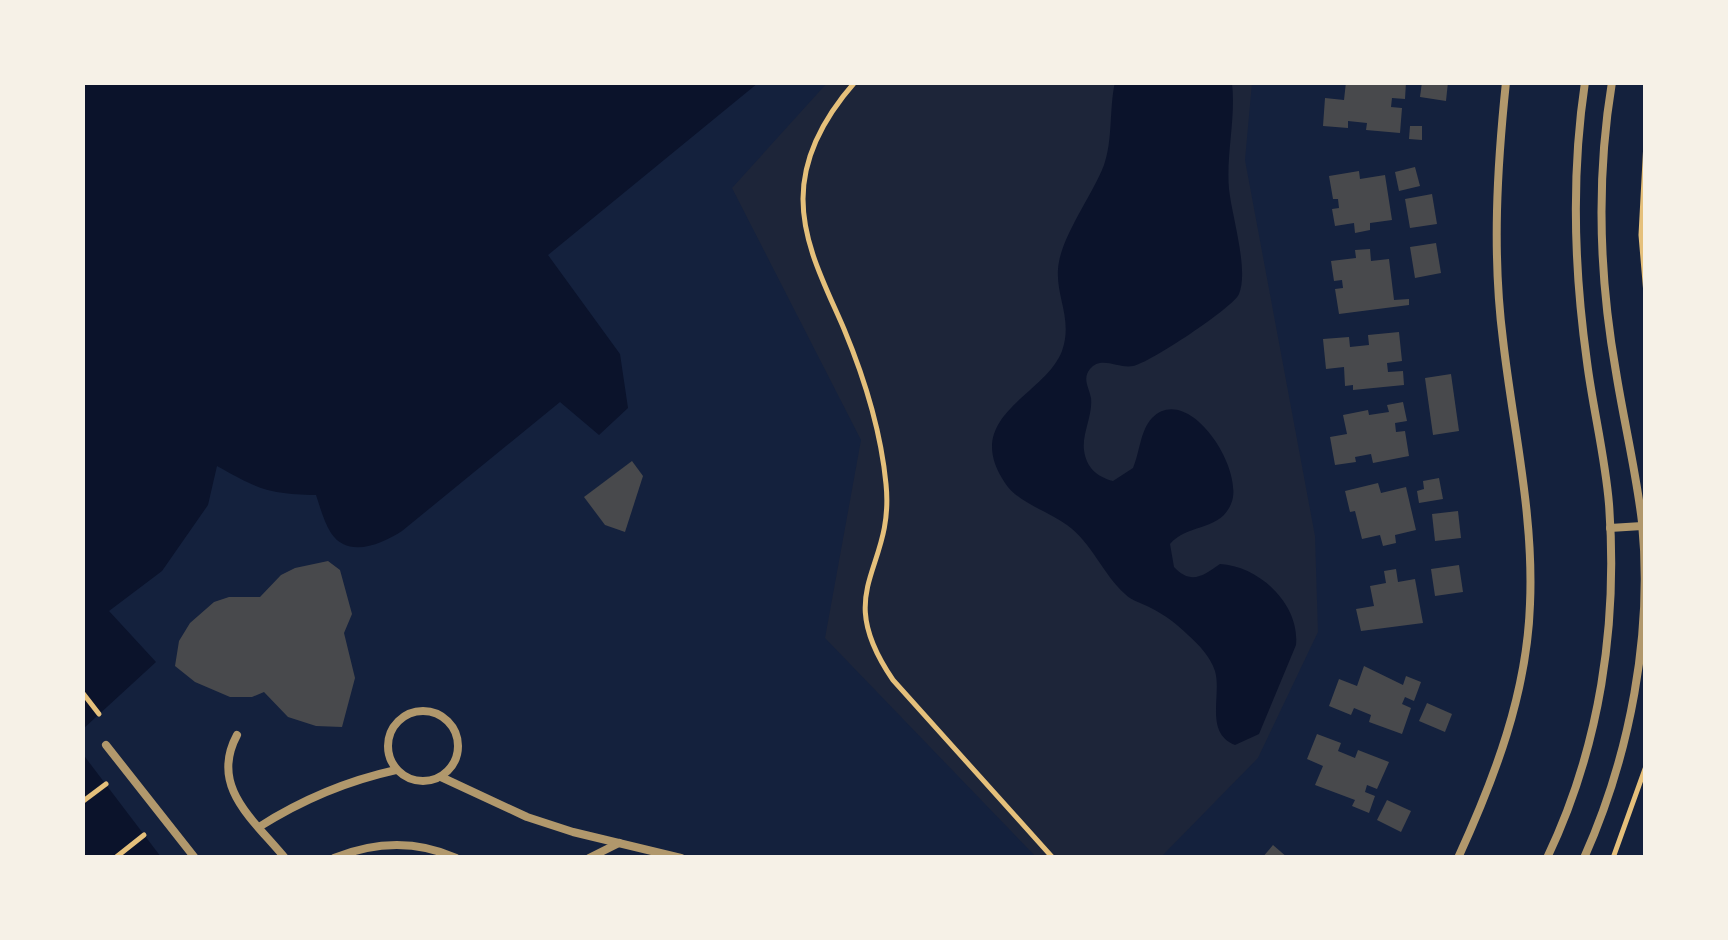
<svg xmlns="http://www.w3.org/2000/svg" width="1728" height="940" font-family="Quicksand,sans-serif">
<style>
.green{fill:#1d2539}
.water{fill:#0b132b}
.building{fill:#48494c}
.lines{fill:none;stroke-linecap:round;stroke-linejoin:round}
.path{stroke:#e5c07b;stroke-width:5}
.service{stroke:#b1986c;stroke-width:8}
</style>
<rect width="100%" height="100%" fill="#14213d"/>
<polygon class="green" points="827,83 1252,83 1245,160 1315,536 1318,632 1258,758 1161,857 1036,857 825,638 861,440 732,188"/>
<g class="water">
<path d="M1115 82 1232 83C1236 118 1226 154 1229 189 1232 217 1249 270 1239 294 1234 307 1148 364 1133 366 1119 369 1101 355 1090 369 1082 379 1089 387 1091 398 1093 415 1082 433 1084 450 1086 467 1097 477 1113 481L1133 468C1140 452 1140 431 1152 418 1188 381 1246 470 1231 504 1219 532 1188 523 1170 544L1174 567C1191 585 1203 576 1220 564 1259 566 1300 604 1296 645L1259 734 1235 745C1204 733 1222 695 1215 671 1210 656 1199 645 1188 635 1177 624 1165 615 1151 608 1142 603 1132 601 1125 594 1102 573 1092 543 1067 525 1048 511 1018 503 1005 483 960 416 1045 396 1062 351 1073 319 1056 298 1058 269 1060 238 1092 196 1104 165 1113 140 1109 109 1115 82Z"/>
<path d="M83 83H758L548 255 620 354 628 408 599 435 560 402 402 531C382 544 348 559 331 533 324 522 320 507 316 495 268 494 258 489 217 466L208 505 162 571 109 611 156 662 83 729Z"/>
<polygon points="82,753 161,857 83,857"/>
</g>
<g class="building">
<polygon points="1346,82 1406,82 1405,99 1392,98 1391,107 1402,108 1400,133 1366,130 1367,123 1348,121 1348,128 1323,126 1325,98 1344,100"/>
<polygon points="1422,82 1448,82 1446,101 1420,97"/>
<polygon points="1410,126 1422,126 1422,140 1409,139"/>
<polygon points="1415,167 1420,186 1399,191 1395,172"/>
<polygon points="1359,171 1360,179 1385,175 1392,220 1370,223 1370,230 1355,233 1354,223 1335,226 1332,209 1339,208 1338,199 1333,199 1329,176"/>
<polygon points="1432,194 1437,224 1410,228 1405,199"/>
<polygon points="1436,243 1441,273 1415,278 1410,247"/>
<polygon points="1370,249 1371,261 1389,259 1394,300 1409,299 1409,305 1339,314 1335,289 1343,288 1342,280 1334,281 1331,261 1356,258 1355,250"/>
<polygon points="1399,332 1402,361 1387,363 1388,372 1403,371 1404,385 1353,390 1353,385 1345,386 1344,367 1326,369 1323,339 1349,337 1350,347 1369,345 1368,335"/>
<polygon points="1451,374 1459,431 1433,435 1425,378"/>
<polygon points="1403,402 1407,421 1395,423 1396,432 1405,431 1409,456 1373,463 1371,454 1355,457 1356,462 1335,465 1330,437 1347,434 1343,415 1368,410 1369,415 1389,412 1387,405"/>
<polygon points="632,461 643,476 625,532 605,525 584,497"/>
<polygon points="1439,478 1443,499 1419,503 1417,491 1424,489 1423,481"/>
<polygon points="1378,483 1381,493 1406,487 1416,530 1395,535 1396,543 1383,546 1380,535 1362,539 1355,511 1350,512 1345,491"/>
<polygon points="1458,511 1461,538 1435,541 1432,514"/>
<polygon points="328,561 340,570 352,614 344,633 355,678 342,727 316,726 288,717 264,692 252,697 230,697 195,682 175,666 179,641 190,623 214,602 229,597 260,597 281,575 295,568"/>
<polygon points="1459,565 1463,592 1435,596 1431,569"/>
<polygon points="1396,569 1398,582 1415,579 1423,623 1361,631 1356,609 1374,606 1370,586 1386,583 1384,571"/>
<polygon points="1364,666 1403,685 1406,676 1421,682 1414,701 1405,697 1402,704 1411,708 1402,734 1369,722 1371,715 1354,708 1351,715 1329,706 1339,679 1357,686"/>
<polygon points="1427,703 1452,714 1445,732 1419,721"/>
<polygon points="1317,734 1341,743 1338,751 1355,758 1358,750 1389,762 1377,789 1367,785 1365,792 1375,796 1369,813 1352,806 1355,800 1315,785 1323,766 1307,759"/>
<polygon points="1387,800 1411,811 1401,832 1377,820"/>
<polygon points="1273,845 1288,858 1262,858"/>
</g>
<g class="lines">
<g class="path">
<path d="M855 82C826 115 803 154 803 199 803 245 826 287 844 329 864 377 881 432 886 484 895 571 830 588 893 680L1053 858"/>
<polyline points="1646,142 1641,235 1646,294"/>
<polyline points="82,692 99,714"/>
<polyline points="82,802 106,784"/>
<polyline points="115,858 144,835"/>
<polyline points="1613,858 1646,766"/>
</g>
<g class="service">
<polyline points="1610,528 1642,526"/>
<circle cx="423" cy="746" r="35"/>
<path d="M237 735C209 787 254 820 285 858"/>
<polyline points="106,745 195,858"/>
<polyline points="441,777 527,817 573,832 681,858"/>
<path d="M259 827C303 799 346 781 396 770"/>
<path d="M334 858C374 842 416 840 456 858"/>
<polyline points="589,858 619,843"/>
<path d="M1458 858C1495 777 1527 693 1530 604 1534 514 1513 428 1503 340 1492 254 1497 168 1506 82"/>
<path d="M1547 858C1600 747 1618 625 1609 504 1605 456 1593 409 1587 362 1574 269 1571 175 1585 82"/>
<path d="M1584 858C1630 755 1653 634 1642 522 1636 471 1624 422 1616 372 1599 276 1596 179 1612 82"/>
</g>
</g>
<rect width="1728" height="940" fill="none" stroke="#f6f1e7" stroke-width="170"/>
</svg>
